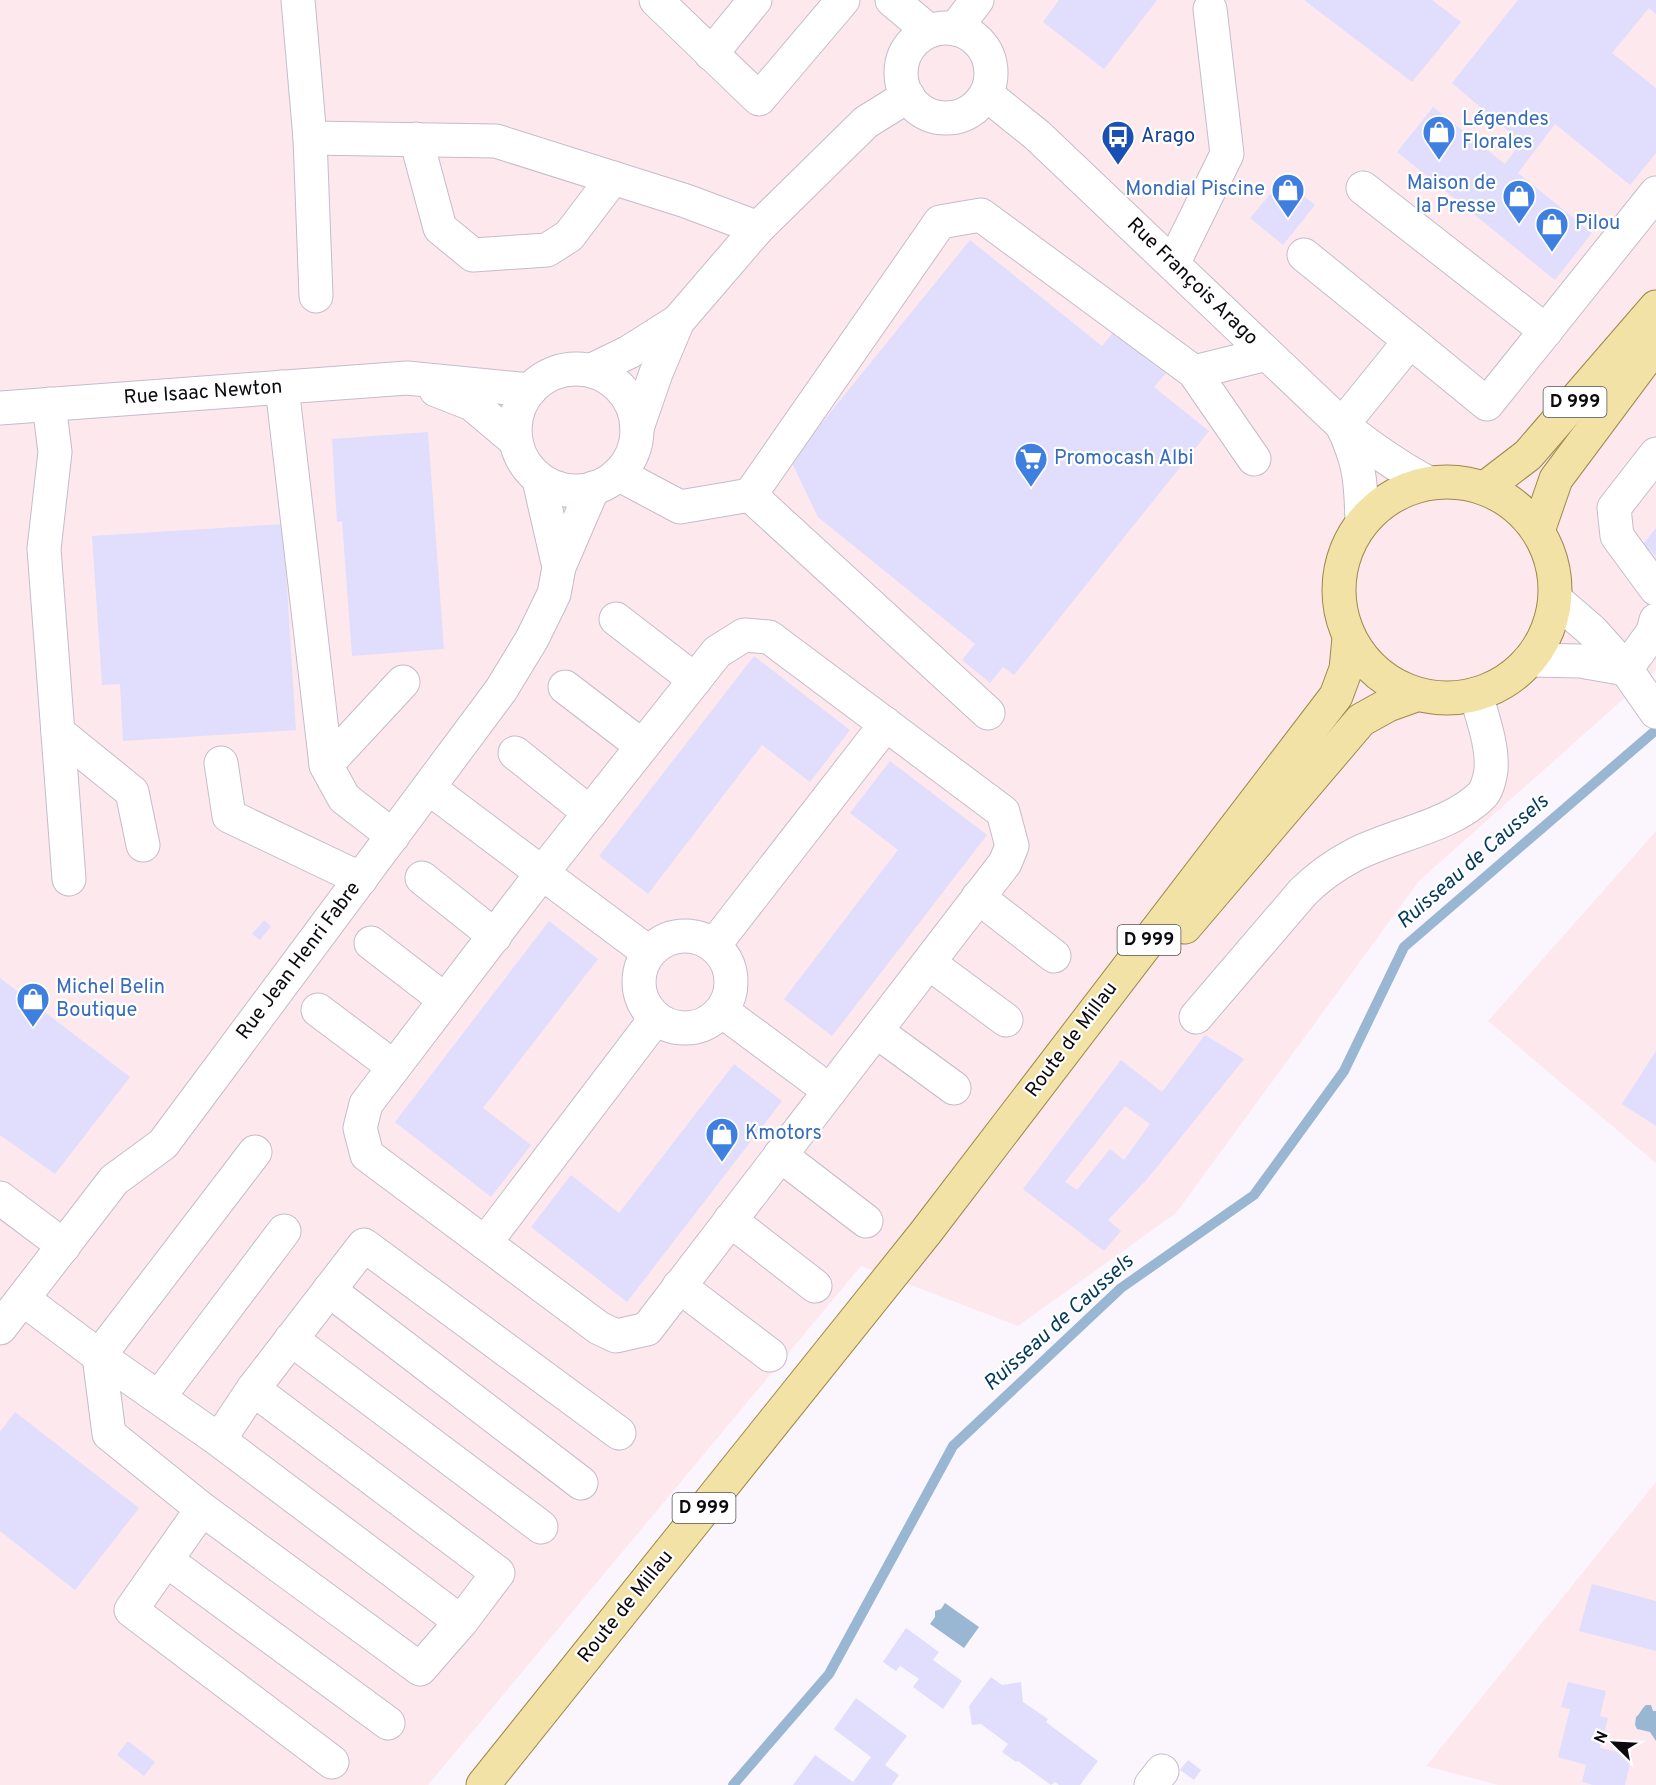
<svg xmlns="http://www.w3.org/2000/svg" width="1656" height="1785" font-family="Overpass,sans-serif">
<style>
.industrial{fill:#fde8ed}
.water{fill:#99b7d2}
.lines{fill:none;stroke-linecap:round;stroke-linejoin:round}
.stream{stroke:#99b7d2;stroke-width:10}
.building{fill:#e0defc;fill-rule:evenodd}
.minor-casing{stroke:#c6bbcb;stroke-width:35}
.major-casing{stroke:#9c894b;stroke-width:35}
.minor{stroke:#fff;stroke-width:33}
.major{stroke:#f2e2a6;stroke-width:33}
.labels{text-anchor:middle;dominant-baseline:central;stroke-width:4.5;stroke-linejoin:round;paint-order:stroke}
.shield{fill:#fff;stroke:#565457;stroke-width:1.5}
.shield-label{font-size:18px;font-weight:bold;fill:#0d0a0f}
.shop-label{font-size:20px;fill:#366cbe;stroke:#fff;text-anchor:start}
.transit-label{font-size:20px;fill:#164399;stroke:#fff;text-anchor:start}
.street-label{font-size:20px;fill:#0d0a0f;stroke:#fff}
.water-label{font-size:21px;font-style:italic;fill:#03395c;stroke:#fff}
</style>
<rect width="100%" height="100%" fill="#fbf6fd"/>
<g class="industrial">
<polygon points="0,0 1656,0 1656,670 1419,881 1176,1213 1018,1326 861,1266 428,1785 0,1785"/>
<polygon points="1656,831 1656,1163 1488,1021"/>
<polygon points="1656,1482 1656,1785 1498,1785 1426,1766"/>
</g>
<g class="water">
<polygon points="945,1603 979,1627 964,1648 930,1624 935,1617 935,1611 941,1609"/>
<path d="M1646 1705H1651L1653 1711H1656V1741L1650 1732 1637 1729 1635 1725 1636 1717C1641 1713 1641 1709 1646 1705Z"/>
</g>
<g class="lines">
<polyline class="stream" points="733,1785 829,1674 953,1446 1121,1288 1254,1195 1344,1071 1404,947 1656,730"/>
</g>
<g class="building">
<polygon points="1059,0 1157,0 1104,69 1043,22"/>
<polygon points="1304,0 1432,0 1461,22 1412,82"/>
<polygon points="1518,0 1656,0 1656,14 1649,8 1612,53 1656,88 1656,153 1630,185 1555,124 1518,173 1592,233 1555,280 1397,152 1433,107 1505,164 1521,142 1452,83"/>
<polygon points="1283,179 1315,205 1283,245 1250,218"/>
<polygon points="970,240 1102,346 1116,329 1168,371 1154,387 1209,431 1014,675 1003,667 990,683 962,660 975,644 818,517 791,461"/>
<polygon points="428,432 444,649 352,656 342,521 337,522 332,439"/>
<polygon points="283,524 296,730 123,741 120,684 102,685 92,536"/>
<polygon points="1656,528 1656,556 1643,544"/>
<polygon points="754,656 850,730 810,782 762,745 648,894 599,856"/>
<polygon points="890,761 987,835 832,1036 784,999 898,850 850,813"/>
<polygon points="264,920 271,926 260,940 252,934"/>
<polygon points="549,921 598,959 483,1108 531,1145 491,1197 395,1122"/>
<polygon points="0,978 130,1077 55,1174 0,1135"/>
<path d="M1205 1035 1244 1059 1148 1178 1108 1220 1121 1231 1104 1251 1023 1189 1121 1060 1162 1092ZM1125 1106 1150 1124 1124 1160 1110 1149 1077 1190 1065 1182Z"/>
<polygon points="1656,1051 1656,1126 1622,1104"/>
<polygon points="734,1064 782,1101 627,1302 531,1227 571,1175 619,1213"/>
<polygon points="15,1412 139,1508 75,1590 0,1531 0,1432"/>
<polygon points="1592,1584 1656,1601 1656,1651 1579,1631"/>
<polygon points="906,1628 939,1652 933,1660 962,1681 943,1709 913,1687 919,1679 900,1666 896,1671 883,1662"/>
<polygon points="991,1677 1002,1685 1021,1682 1023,1702 1048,1719 1046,1722 1098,1761 1080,1785 1059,1785 1055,1782 1051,1785 1018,1761 1016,1762 1002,1752 1008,1744 981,1724 972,1725 969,1706"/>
<polygon points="1568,1682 1606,1691 1600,1716 1608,1718 1600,1748 1632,1755 1625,1785 1593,1785 1582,1782 1586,1765 1558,1757 1570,1709 1561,1707"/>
<polygon points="856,1698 907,1736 885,1765 899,1775 892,1785 793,1785 815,1755 853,1782 871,1757 834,1729"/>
<polygon points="128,1741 155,1762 144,1776 117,1755"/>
<polygon points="1188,1760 1201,1770 1194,1780 1180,1770"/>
</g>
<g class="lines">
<g class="minor-casing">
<g id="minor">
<polyline points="298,0 310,138 316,296"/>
<polyline points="656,0 759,99 843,0"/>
<polyline points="892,0 929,31"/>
<circle cx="946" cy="73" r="45"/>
<polyline points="955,29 977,0"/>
<polyline points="711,54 755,0"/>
<path d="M986 94 1037 135 1342 425C1370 447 1397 467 1429 483"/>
<polyline points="310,138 496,141 686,201 758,228"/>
<polyline points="416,139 440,228 473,255 547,250 569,236 613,178"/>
<polyline points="1363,188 1546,331"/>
<polyline points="1304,255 1410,341"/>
<polyline points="1173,264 1227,154 1210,9"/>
<circle cx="576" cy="430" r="61"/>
<polyline points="592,370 629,352 678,321"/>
<polyline points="1194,372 1267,354"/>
<polyline points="282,387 326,765 344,798 393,836"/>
<polyline points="436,390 472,404 516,441"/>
<polyline points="49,404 55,452 44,549 69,879"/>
<polyline points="0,408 407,378 530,390"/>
<polyline points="1342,425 1410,341 1487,404 1656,193"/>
<path d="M1342 425C1360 462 1361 482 1362 522"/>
<polyline points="637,428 656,373 678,321 758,228 866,122 908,96"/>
<polyline points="1656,454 1614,508 1617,536 1656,589"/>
<polyline points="618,474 680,507 750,495"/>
<polyline points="539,480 559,567"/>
<polyline points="1555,599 1592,631 1626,669 1656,712"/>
<polyline points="616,619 695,680"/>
<polyline points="1530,660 1580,661 1626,669"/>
<polyline points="1626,669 1653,632 1656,620"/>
<polyline points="565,687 642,746"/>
<polyline points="988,713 750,495 940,222 981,215 1194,372 1254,459"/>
<polyline points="58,732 132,792 143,845"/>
<polyline points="515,753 590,813"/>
<polyline points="221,763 229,816 361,879"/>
<polyline points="326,765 403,682"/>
<polyline points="429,788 542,873 366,1104 360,1128 367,1155 599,1328 616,1336 647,1329 1005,863 1012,846 1003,812 769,637 744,635 717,652 542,873 648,952"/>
<polyline points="422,878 495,936"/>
<polyline points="978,897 1054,956"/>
<circle cx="685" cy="982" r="46"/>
<polyline points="371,943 445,1000"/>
<polyline points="715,944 886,724"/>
<polyline points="929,963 1006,1020"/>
<polyline points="318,1010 394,1067"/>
<polyline points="722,1011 830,1091"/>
<path d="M1196 1017 1303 892C1318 877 1335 865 1354 855 1392 835 1452 826 1482 795 1487 790 1490 777 1491 770 1493 745 1482 717 1476 694"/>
<polyline points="876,1031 954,1088"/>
<polyline points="255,1152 99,1356 109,1434 202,1509 131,1610 332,1762"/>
<polyline points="780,1155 866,1221"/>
<polyline points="0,1198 64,1246"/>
<polyline points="730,1220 815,1286"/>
<polyline points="485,1243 656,1018"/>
<polyline points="679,1286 770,1355"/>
<polyline points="329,1290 581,1483"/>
<polyline points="23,1299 99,1356 219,1440 461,1622 498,1573 253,1389 219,1440"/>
<polyline points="0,1328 114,1180 163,1144 501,690 532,639 554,594 559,567 593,488"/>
<polyline points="291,1339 541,1527"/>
<polyline points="253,1389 364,1245 619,1433"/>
<polyline points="159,1397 284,1231"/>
<polyline points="202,1509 420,1669 461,1622"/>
<polyline points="166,1560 388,1723"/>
<polyline points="1151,1785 1162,1771"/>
</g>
</g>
<g class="major-casing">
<g id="major">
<circle cx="1447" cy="590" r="108"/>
<polyline points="1485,488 1528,455 1656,307"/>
<polyline points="1538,531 1556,479 1656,345"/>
<polyline points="1185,927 1361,720 1388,705 1416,695"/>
<polyline points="483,1785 926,1232 1336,696 1346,669 1349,638"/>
</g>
</g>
<use href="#minor" class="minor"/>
<use href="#major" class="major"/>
</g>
<defs>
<g id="shop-pin" transform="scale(1.725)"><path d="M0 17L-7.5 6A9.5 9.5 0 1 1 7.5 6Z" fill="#3f7fe0" stroke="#fff"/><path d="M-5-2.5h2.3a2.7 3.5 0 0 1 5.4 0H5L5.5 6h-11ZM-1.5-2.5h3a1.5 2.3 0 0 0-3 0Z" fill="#fff"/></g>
<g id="bus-pin" transform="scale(1.725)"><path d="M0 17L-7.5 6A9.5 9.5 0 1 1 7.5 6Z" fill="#1a4fb4" stroke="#fff"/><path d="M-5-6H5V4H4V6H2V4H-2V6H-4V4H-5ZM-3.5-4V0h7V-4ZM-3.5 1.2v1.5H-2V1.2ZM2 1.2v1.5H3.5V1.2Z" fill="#fff"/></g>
<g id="supermarket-pin" transform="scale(1.725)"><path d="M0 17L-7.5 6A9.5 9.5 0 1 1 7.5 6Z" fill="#3f7fe0" stroke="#fff"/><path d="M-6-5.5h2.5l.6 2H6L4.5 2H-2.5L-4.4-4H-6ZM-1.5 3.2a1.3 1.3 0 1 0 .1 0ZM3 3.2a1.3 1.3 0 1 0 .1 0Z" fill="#fff"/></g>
</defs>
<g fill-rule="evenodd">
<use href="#shop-pin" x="1439" y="132"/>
<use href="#bus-pin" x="1118" y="137"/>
<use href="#shop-pin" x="1288" y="190"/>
<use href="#shop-pin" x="1519" y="196"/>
<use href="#shop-pin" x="1552" y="224"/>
<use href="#supermarket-pin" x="1031" y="459"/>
<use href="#shop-pin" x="33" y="999"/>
<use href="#shop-pin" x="722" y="1134"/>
</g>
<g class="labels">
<g class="shield">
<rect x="1543.5" y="387" width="63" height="30" rx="4.5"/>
<rect x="1117.5" y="925" width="63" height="30" rx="4.5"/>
<rect x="672.5" y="1493" width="63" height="30" rx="4.5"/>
</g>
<g class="shield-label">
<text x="1575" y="402">D 999</text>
<text x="1149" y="940">D 999</text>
<text x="704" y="1508">D 999</text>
</g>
<g class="shop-label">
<text x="1462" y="120">Légendes<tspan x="1462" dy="23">Florales</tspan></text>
<text x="1496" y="184" text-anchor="end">Maison de<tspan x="1496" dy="23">la Presse</tspan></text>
<text x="1265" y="190" text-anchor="end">Mondial Piscine</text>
<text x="1575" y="224">Pilou</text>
<text x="1054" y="459">Promocash Albi</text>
<text x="56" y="988">Michel Belin<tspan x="56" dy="23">Boutique</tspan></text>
<text x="745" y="1134">Kmotors</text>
</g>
<g class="transit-label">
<text x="1141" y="137">Arago</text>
</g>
<g class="street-label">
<text transform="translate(1192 282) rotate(44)">Rue François Arago</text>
<text transform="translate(203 393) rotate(-4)">Rue Isaac Newton</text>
<text transform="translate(299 961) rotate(-53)">Rue Jean Henri Fabre</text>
<text transform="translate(1072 1040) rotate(-53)">Route de Millau</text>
<text transform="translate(626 1607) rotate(-51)">Route de Millau</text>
</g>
<g class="water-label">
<text transform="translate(1473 862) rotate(-41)">Ruisseau de Caussels</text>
<text transform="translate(1059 1323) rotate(-42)">Ruisseau de Caussels</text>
</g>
</g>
<g transform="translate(1614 1743) rotate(294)" stroke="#ffffff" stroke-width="4.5" paint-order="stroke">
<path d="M0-4.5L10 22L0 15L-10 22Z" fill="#0d0a0f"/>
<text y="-9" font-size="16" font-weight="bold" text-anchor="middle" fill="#0d0a0f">N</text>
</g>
</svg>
